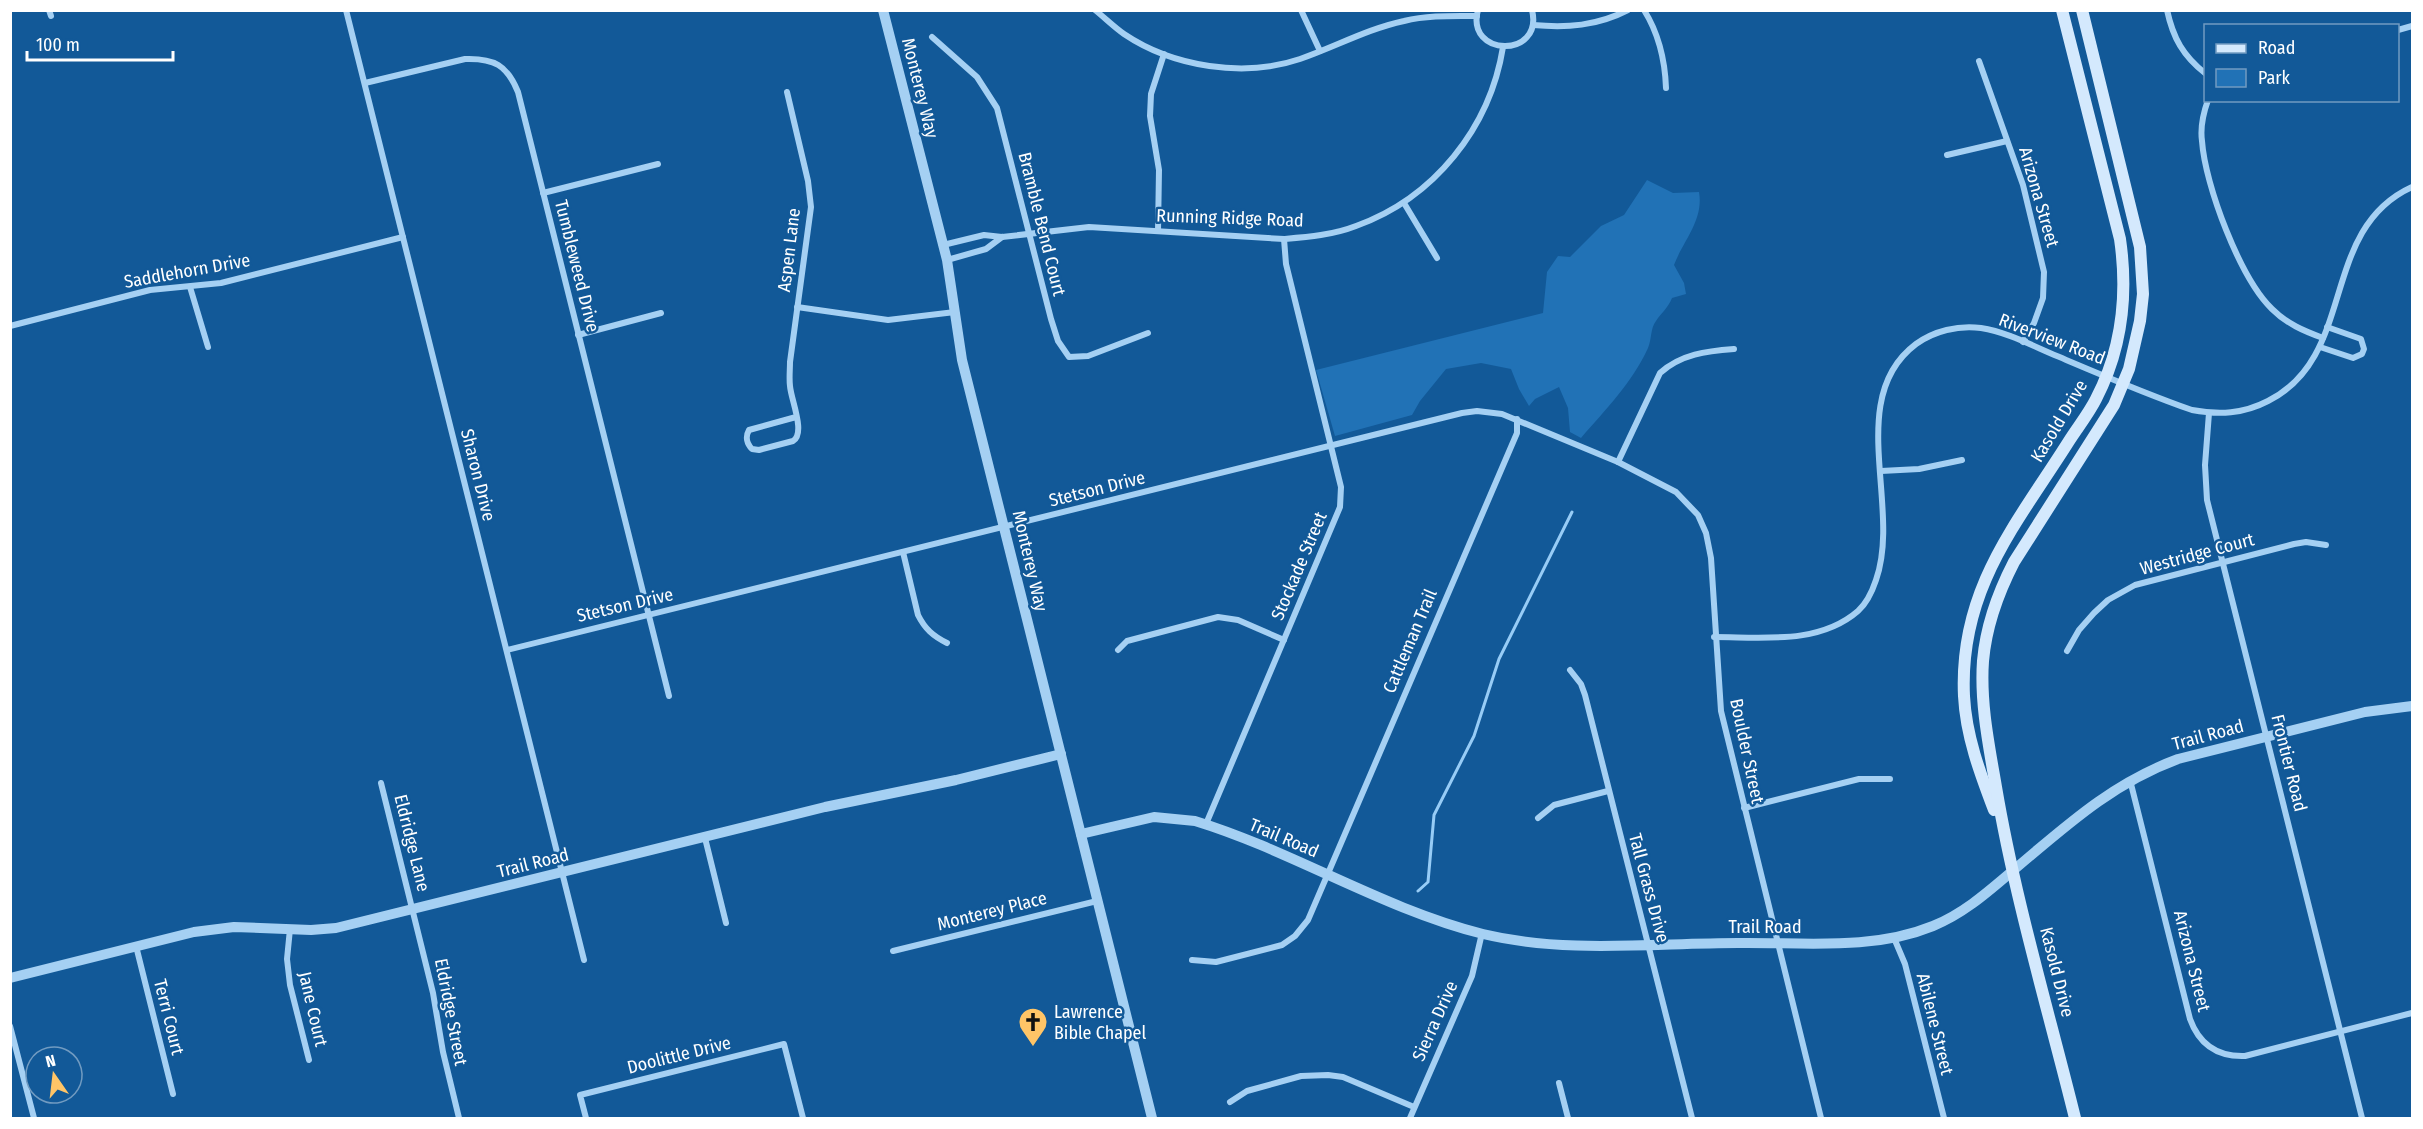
<svg xmlns="http://www.w3.org/2000/svg" width="2423" height="1129" font-family="'Fira Sans Condensed',sans-serif">
<style>
.green{fill:#2172b6}
.lines{fill:none;stroke-linecap:round;stroke-linejoin:round}
.stream{stroke:#97ccf6;stroke-width:3}
.minor{stroke:#a5d0f3;stroke-width:6}
.tertiary{stroke:#a5d0f3;stroke-width:10}
.secondary{stroke:#d4e9fd;stroke-width:12}
.labels{text-anchor:middle;dominant-baseline:central;stroke-width:5;stroke-linejoin:round;paint-order:stroke}
.street-label{font-size:18px;fill:#fff;stroke:#125998}
.poi-label{font-size:18px;fill:#fff;stroke:#125998;text-anchor:start}
</style>
<rect width="100%" height="100%" fill="#125998"/>
<path class="green" d="M1647 180 1673 193 1699 192C1704 220 1683 241 1674 265L1684 283 1686 294 1672 298C1668 308 1662 312 1656 321 1650 329 1652 339 1648 348 1632 383 1606 409 1581 438L1570 432 1568 408 1559 387 1535 399 1529 406 1519 389 1511 369 1481 363 1446 369 1420 401 1412 415 1335 436 1316 370 1543 313 1547 272 1558 256 1570 257 1601 226 1624 215Z"/>
<g class="lines">
<polyline class="stream" points="1418,891 1428,882 1434,815 1474,736 1499,659 1572,512"/>
<g class="minor">
<polyline points="49,10 51,16"/>
<polyline points="346,10 584,960"/>
<path d="M1095 10C1105 18 1114 27 1124 34 1173 67 1244 78 1300 59 1335 47 1367 29 1404 21 1428 15 1452 16 1477 16"/>
<polyline points="1301,10 1320,51"/>
<path d="M1478 10C1465 57 1544 59 1532 10"/>
<path d="M1644 10C1659 34 1665 60 1666 88"/>
<path d="M2167 10C2173 38 2183 56 2206 74"/>
<path d="M1533 25C1567 28 1597 26 1628 10"/>
<polyline points="2398,30 2412,26"/>
<polyline points="932,37 977,77 997,108 1051,319 1058,341 1069,357 1088,356 1148,333"/>
<polyline points="1979,61 2023,185 2044,272 2043,298 2034,323 2023,342"/>
<path d="M365 83 465 59C494 58 507 65 518 92L669 696"/>
<path d="M787 92 808 181 811 207 790 362C790 370 789 378 790 386 791 400 806 433 793 441L759 450 752 449C747 444 745 437 749 430L796 417"/>
<path d="M2208 100C2203 114 2200 127 2202 141 2205 185 2240 278 2272 309 2287 324 2304 331 2323 338"/>
<polyline points="1947,155 2007,141"/>
<polyline points="543,193 658,164"/>
<polyline points="1404,203 1437,258"/>
<polyline points="1158,231 1159,170 1150,116 1151,94 1164,54"/>
<path d="M943 245 984 235 1002 237 1089 227 1284 239C1308 237 1333 235 1356 226 1434 198 1490 128 1503 47"/>
<polyline points="947,260 986,249 1002,237"/>
<polyline points="190,287 208,347"/>
<polyline points="797,307 888,320 955,312"/>
<polyline points="10,326 150,290 221,283 403,237"/>
<polyline points="578,335 661,313"/>
<polyline points="2320,347 2353,358 2362,354 2364,349 2361,339 2327,327"/>
<polyline points="2209,413 2205,465 2207,500 2362,1118"/>
<path d="M1618 462 1660 373C1681 354 1707 351 1734 349"/>
<polyline points="1881,471 1919,469 1962,460"/>
<path d="M903 552 918 615C925 629 933 636 947 643"/>
<path d="M1714 637C1762 637 1819 645 1858 611 1867 603 1872 592 1876 580 1902 507 1844 398 1916 344 1934 331 1958 325 1981 328 2007 332 2033 346 2057 356 2102 375 2146 394 2192 410 2219 415 2243 414 2268 401 2358 356 2318 230 2412 187"/>
<polyline points="507,650 1462,413 1477,411 1502,414 1618,462 1676,492 1698,515 1706,533 1711,558 1721,711 1821,1118"/>
<polyline points="1118,650 1127,641 1218,617 1238,620 1284,640"/>
<polyline points="2067,651 2079,630 2094,613 2108,600 2135,585 2294,544 2306,542 2326,545"/>
<polyline points="1570,670 1581,684 1585,695 1692,1118"/>
<path d="M2130 780 2190 1019C2199 1044 2217 1057 2245 1056L2412 1013"/>
<polyline points="381,783 433,993 443,1052 459,1118"/>
<polyline points="1744,808 1859,779 1890,779"/>
<polyline points="1538,818 1554,805 1608,791"/>
<polyline points="1206,824 1340,507 1341,487 1286,264 1284,239"/>
<polyline points="705,838 726,923"/>
<polyline points="290,929 287,959 290,985 309,1060"/>
<polyline points="1894,938 1905,964 1944,1118"/>
<polyline points="136,946 173,1094"/>
<polyline points="893,951 1097,901"/>
<polyline points="1192,960 1216,962 1282,945 1295,936 1308,920 1517,433 1517,419"/>
<polyline points="10,1026 34,1118"/>
<polyline points="1559,1083 1568,1118"/>
<polyline points="1230,1102 1247,1091 1301,1076 1328,1075 1343,1077 1414,1107"/>
<polyline points="586,1118 580,1095 784,1044 803,1118"/>
<polyline points="1410,1118 1472,976 1482,933"/>
</g>
<g class="tertiary">
<polyline points="883,10 947,260 962,360 1152,1118"/>
<path d="M1081 834 1154 817 1195 821C1293 851 1383 909 1483 934 1566 954 1653 943 1738 943 1803 942 1872 951 1933 926 1965 913 1990 890 2016 868 2068 824 2113 783 2178 759L2365 712 2412 706"/>
<polyline points="10,978 194,932 234,927 311,930 336,928 825,807 956,780 1061,754"/>
</g>
<g class="secondary">
<path d="M1994 810C1980 773 1966 736 1964 696 1959 589 2016 525 2069 441 2078 427 2089 413 2096 399 2122 349 2128 294 2120 239L2062 10"/>
<path d="M2075 1118C2048 1009 2015 899 1996 787 1989 746 1980 703 1983 661 1986 626 1998 593 2014 562L2114 405 2129 369 2140 321 2143 294 2140 247 2082 10"/>
</g>
</g>
<defs>
<g id="church-pin" transform="scale(1.5)"><path d="M0 17L-7.5 6A9.5 9.5 0 1 1 7.5 6Z" fill="#ffc567" stroke="#125998"/><path d="M-1.2-6h2.4v3.5h3.3v2.4h-3.3V6h-2.4V-.1h-3.3v-2.4h3.3Z" fill="#111"/></g>
</defs>
<g fill-rule="evenodd">
<use href="#church-pin" x="1033" y="1022"/>
</g>
<g class="labels">
<g class="street-label">
<text transform="translate(920 88) rotate(76)">Monterey Way</text>
<text transform="translate(2039 197) rotate(74)">Arizona Street</text>
<text transform="translate(1230 218) rotate(2)">Running Ridge Road</text>
<text transform="translate(1042 224) rotate(76)">Bramble Bend Court</text>
<text transform="translate(789 250) rotate(-83)">Aspen Lane</text>
<text transform="translate(577 266) rotate(76)">Tumbleweed Drive</text>
<text transform="translate(187 271) rotate(-10)">Saddlehorn Drive</text>
<text transform="translate(2052 339) rotate(21)">Riverview Road</text>
<text transform="translate(2059 421) rotate(-59)">Kasold Drive</text>
<text transform="translate(478 475) rotate(76)">Sharon Drive</text>
<text transform="translate(1097 489) rotate(-14)">Stetson Drive</text>
<text transform="translate(2197 554) rotate(-15)">Westridge Court</text>
<text transform="translate(1030 561) rotate(77)">Monterey Way</text>
<text transform="translate(1299 566) rotate(-67)">Stockade Street</text>
<text transform="translate(625 605) rotate(-13)">Stetson Drive</text>
<text transform="translate(1410 641) rotate(-67)">Cattleman Trail</text>
<text transform="translate(2208 735) rotate(-15)">Trail Road</text>
<text transform="translate(1747 751) rotate(78)">Boulder Street</text>
<text transform="translate(2289 763) rotate(76)">Frontier Road</text>
<text transform="translate(1284 838) rotate(23)">Trail Road</text>
<text transform="translate(412 843) rotate(76)">Eldridge Lane</text>
<text transform="translate(533 863) rotate(-14)">Trail Road</text>
<text transform="translate(1649 888) rotate(75)">Tall Grass Drive</text>
<text transform="translate(992 911) rotate(-14)">Monterey Place</text>
<text x="1765" y="927">Trail Road</text>
<text transform="translate(2192 961) rotate(76)">Arizona Street</text>
<text transform="translate(2057 972) rotate(76)">Kasold Drive</text>
<text transform="translate(313 1009) rotate(77)">Jane Court</text>
<text transform="translate(451 1012) rotate(79)">Eldridge Street</text>
<text transform="translate(169 1017) rotate(76)">Terri Court</text>
<text transform="translate(1435 1021) rotate(-66)">Sierra Drive</text>
<text transform="translate(1935 1024) rotate(76)">Abilene Street</text>
<text transform="translate(679 1055) rotate(-14)">Doolittle Drive</text>
</g>
<g class="poi-label">
<text x="1054" y="1012">Lawrence<tspan x="1054" dy="21">Bible Chapel</tspan></text>
</g>
</g>
<rect width="2423" height="1129" fill="none" stroke="#ffffff" stroke-width="24"/>
<rect x="2204" y="24" width="195" height="78" fill="#125998" stroke="#719bc1" stroke-width="1.5"/>
<rect x="2216" y="44" width="30" height="9" fill="#d4e9fd" stroke="#719bc1" stroke-width="1.5"/>
<text x="2258" y="54" font-size="18" fill="#ffffff">Road</text>
<rect x="2216" y="69" width="30" height="18" fill="#2172b6" stroke="#719bc1" stroke-width="1.5"/>
<text x="2258" y="84" font-size="18" fill="#ffffff">Park</text>
<g transform="translate(54 1075) rotate(346)"><circle r="28" fill="#125998" stroke="#719bc1" stroke-width="1.5"/>
<path d="M0-4.5L10 22L0 15L-10 22Z" fill="#ffc567"/>
<text y="-9" font-size="16" font-weight="bold" text-anchor="middle" fill="#ffffff">N</text>
</g>
<path d="M27 51v9h146v-9" fill="none" stroke="#ffffff" stroke-width="3"/>
<text x="36" y="51" font-size="18" fill="#ffffff" stroke="#125998" stroke-width="4.5" paint-order="stroke">100 m</text>
</svg>
